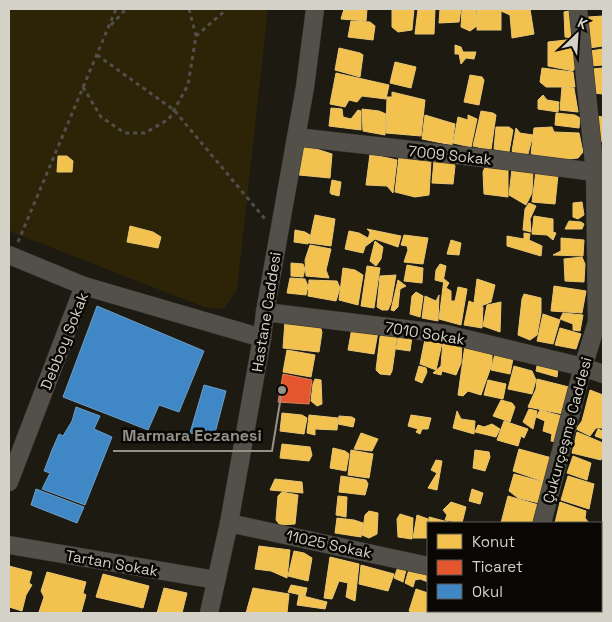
<svg xmlns="http://www.w3.org/2000/svg" width="612" height="622" font-family="'Space Grotesk',sans-serif">
<style>
.green{fill:#2d2407}
.homes{fill:#f2c14e;stroke:#e9c672}
.shops{fill:#e4572e;stroke:#df7c5c}
.schools{fill:#3f88c5;stroke:#6c9ec6}
.lines{fill:none;stroke-linecap:round;stroke-linejoin:round}
.minor-casing{stroke:#383630;stroke-width:19}
.path{stroke:#514f49;stroke-width:3;stroke-dasharray:4 4;stroke-linecap:butt}
.minor{stroke:#525049;stroke-width:18}
.labels{text-anchor:middle;dominant-baseline:central;stroke-width:5;stroke-linejoin:round;paint-order:stroke}
.street-label{font-size:15px;fill:#d4d1c7;stroke:#090703}
.leader{fill:none;stroke:#949188;stroke-width:2}
.callout-dot{fill:#949188;stroke:#090703;stroke-width:2}
.callout-label{font-size:16px;text-anchor:middle;font-weight:bold;fill:#949188;stroke:#090703;stroke-width:5;stroke-linejoin:round;paint-order:stroke}
</style>
<rect width="100%" height="100%" fill="#1d1a12"/>
<polygon class="green" points="9,9 268,9 237,290 223,309 204,307 9,231"/>
<g class="homes">
<polygon points="344,9 367,9 366,21 341,19"/>
<polygon points="392,9 414,9 412,30 398,32 392,27"/>
<polygon points="418,9 435,9 434,34 415,34"/>
<polygon points="440,9 461,9 459,22 439,23"/>
<polygon points="462,9 476,9 477,26 470,31 461,27"/>
<rect x="477" y="9" width="24" height="21"/>
<polygon points="501,9 530,9 534,34 512,38 510,15 501,11"/>
<polygon points="569,11 573,15 573,38 565,37 564,12"/>
<polygon points="603,16 603,46 589,48 588,17"/>
<polygon points="351,21 370,22 375,26 373,40 348,37"/>
<polygon points="575,39 576,66 573,71 548,66 548,42"/>
<polygon points="455,45 461,47 463,52 476,52 474,59 466,58 461,64 459,54 455,54"/>
<polygon points="339,48 360,53 363,55 360,77 335,70"/>
<polygon points="603,49 603,65 591,66 590,51"/>
<polygon points="395,62 416,67 411,88 390,83"/>
<polygon points="542,68 573,72 575,87 546,87 540,82"/>
<polygon points="603,68 603,94 592,93 592,69"/>
<polygon points="336,73 389,85 386,99 362,96 357,102 349,100 345,107 330,104"/>
<polygon points="470,75 482,77 484,80 479,105 464,102"/>
<polygon points="562,87 574,88 578,112 560,110"/>
<polygon points="392,92 425,100 421,136 386,133 387,97 392,97"/>
<polygon points="543,95 547,100 559,102 558,112 538,109 538,100"/>
<polygon points="331,108 342,109 343,117 351,119 358,110 361,111 361,130 329,126"/>
<polygon points="362,109 379,111 386,114 385,135 363,131"/>
<polygon points="481,111 493,113 496,115 491,150 473,146"/>
<polygon points="556,113 575,115 580,118 579,128 555,125"/>
<polygon points="425,115 455,124 452,145 422,139"/>
<polygon points="468,115 477,119 471,147 453,143 458,117 468,120"/>
<polygon points="596,116 603,117 603,142 594,139"/>
<polygon points="496,127 509,127 513,130 509,152 494,149"/>
<polygon points="552,127 554,132 579,133 583,152 578,158 562,160 531,154 534,128"/>
<polygon points="516,128 520,133 533,135 528,154 516,155 512,151"/>
<polygon points="304,145 332,154 330,178 299,175"/>
<polygon points="370,154 397,160 393,193 387,186 366,185"/>
<polygon points="58,156 67,156 73,161 72,172 57,172"/>
<polygon points="399,157 431,161 429,195 415,197 395,192"/>
<polygon points="434,160 453,162 455,166 453,184 432,183"/>
<polygon points="485,167 508,170 508,197 484,194 483,172"/>
<polygon points="512,169 533,172 532,193 526,205 509,195"/>
<polygon points="536,171 558,175 555,204 532,202"/>
<polygon points="332,180 341,182 339,196 331,194 330,192"/>
<polygon points="582,202 584,215 578,219 573,217 573,203"/>
<polygon points="529,203 536,206 530,219 531,232 523,230 525,209"/>
<polygon points="315,215 335,219 331,246 309,243"/>
<polygon points="534,216 553,219 553,232 556,233 553,240 547,235 532,234"/>
<polygon points="569,221 581,222 584,224 582,229 565,229"/>
<polygon points="130,226 153,232 161,237 158,248 127,242"/>
<polygon points="367,229 401,236 398,247 375,239 366,246 370,232"/>
<polygon points="295,230 305,232 310,235 308,244 294,242"/>
<polygon points="349,231 359,233 368,238 363,253 345,249"/>
<polygon points="524,233 530,234 529,240 542,246 541,256 507,246 507,236 524,239"/>
<polygon points="404,235 428,238 423,264 404,262 408,250 407,246 401,245"/>
<polygon points="561,238 584,240 583,256 553,255 561,251"/>
<polygon points="451,240 461,243 459,255 447,254"/>
<polygon points="375,241 383,247 381,259 376,266 370,261"/>
<polygon points="310,245 331,249 326,270 329,278 306,276 305,260"/>
<polygon points="582,257 585,264 584,282 565,281 564,259"/>
<polygon points="291,263 303,264 305,269 303,277 291,276"/>
<polygon points="440,264 446,266 443,282 435,280 436,270"/>
<polygon points="407,265 423,268 422,283 404,281"/>
<polygon points="367,266 380,268 374,308 361,306"/>
<polygon points="343,268 355,270 363,275 358,305 339,300"/>
<polygon points="396,275 391,303 388,310 382,310 377,307 380,276"/>
<polygon points="290,278 305,279 308,286 306,295 287,293"/>
<polygon points="444,279 449,283 446,288 451,291 451,301 455,301 458,287 467,289 461,325 439,319"/>
<polygon points="477,279 495,285 491,302 481,306 474,303"/>
<polygon points="309,280 337,281 340,288 336,301 308,296"/>
<polygon points="398,280 406,286 400,289 398,307 394,311 391,310"/>
<polygon points="554,286 586,291 582,313 551,311"/>
<polygon points="416,292 423,296 420,317 410,314 412,296"/>
<polygon points="524,294 541,298 541,313 537,335 530,340 518,335 522,299"/>
<polygon points="439,295 438,321 422,318 425,296 436,301"/>
<polygon points="469,301 483,307 482,328 464,325"/>
<polygon points="501,302 500,332 483,326 487,305"/>
<polygon points="563,313 583,315 580,331 573,330 573,324 560,319"/>
<polygon points="543,314 560,320 553,344 537,341"/>
<polygon points="285,321 320,326 322,332 319,352 283,348"/>
<polygon points="352,328 378,332 374,354 348,350"/>
<polygon points="560,328 581,334 576,349 555,345"/>
<polygon points="382,332 397,337 392,371 390,375 380,374 376,370 380,337"/>
<polygon points="399,333 412,337 410,351 396,349"/>
<polygon points="425,339 442,343 436,370 420,364"/>
<polygon points="443,341 462,344 461,363 456,375 442,371 441,375 433,373 441,366"/>
<polygon points="465,345 492,350 492,364 481,395 468,391 463,396 458,395"/>
<polygon points="287,350 315,355 311,377 283,372"/>
<polygon points="496,350 514,353 510,374 491,370"/>
<polygon points="538,361 558,369 557,377 536,371"/>
<polygon points="419,366 426,368 427,372 422,383 415,380"/>
<polygon points="514,366 532,371 536,380 532,394 508,389"/>
<polygon points="315,379 321,380 322,404 317,406 311,401 313,384"/>
<polygon points="537,379 569,387 563,414 528,407 536,389"/>
<polygon points="488,380 506,384 503,399 484,395"/>
<polygon points="590,390 603,395 603,426 602,428 596,428 590,436 576,429 582,421"/>
<polygon points="501,400 512,403 515,407 510,422 493,416"/>
<polygon points="529,409 537,411 533,429 523,422"/>
<polygon points="540,410 562,416 559,443 551,441 552,434 543,431 545,421 536,417"/>
<polygon points="457,411 461,419 475,421 474,434 453,428"/>
<polygon points="282,413 302,415 307,418 304,434 280,431"/>
<polygon points="309,415 338,418 337,430 315,429 315,435 307,433"/>
<polygon points="411,415 431,418 428,429 422,429 420,434 416,432 418,429 408,426"/>
<polygon points="339,416 352,417 355,419 353,427 338,424"/>
<polygon points="504,421 528,429 524,438 521,436 518,446 497,440"/>
<polygon points="492,424 500,429 496,437 475,432 478,425 484,427"/>
<polygon points="598,429 603,431 603,439 595,436"/>
<polygon points="577,432 603,443 603,452 601,460 572,453"/>
<polygon points="361,433 378,439 372,451 354,449"/>
<polygon points="282,444 310,447 312,455 309,461 280,458"/>
<polygon points="333,448 345,451 349,454 346,471 330,468"/>
<polygon points="519,449 552,458 545,482 513,471"/>
<polygon points="351,450 373,454 369,478 348,475"/>
<polygon points="475,450 489,452 490,457 485,471 473,468"/>
<polygon points="573,456 591,463 587,480 567,473"/>
<polygon points="436,460 442,461 437,490 428,488 437,473 431,470"/>
<polygon points="514,474 547,483 539,503 518,498 509,491"/>
<polygon points="341,476 366,480 368,484 365,495 339,492"/>
<polygon points="568,476 594,484 589,509 561,500"/>
<polygon points="275,479 302,482 303,493 270,490"/>
<polygon points="472,489 483,493 480,504 469,501"/>
<polygon points="282,492 298,495 295,524 280,525 276,520 278,496"/>
<polygon points="338,496 347,497 346,517 336,515"/>
<polygon points="508,496 539,505 534,523 501,523"/>
<polygon points="451,502 466,507 462,523 445,520 447,515 443,510"/>
<polygon points="560,502 586,511 585,518 589,523 555,523"/>
<polygon points="369,511 378,513 377,534 369,538 362,535 365,515"/>
<polygon points="400,514 413,518 412,539 398,537 397,519"/>
<polygon points="417,515 428,519 427,538 413,538"/>
<polygon points="429,517 452,523 429,523"/>
<polygon points="337,518 354,520 363,523 361,537 335,533"/>
<polygon points="259,546 290,550 287,578 271,571 255,569"/>
<polygon points="294,551 304,553 312,558 308,581 288,576"/>
<polygon points="330,557 359,564 355,601 346,597 348,583 339,581 332,599 324,598"/>
<polygon points="399,564 407,566 403,582 394,578"/>
<polygon points="361,565 394,574 388,591 359,584"/>
<polygon points="9,566 32,572 29,583 32,585 26,595 22,611 9,607"/>
<polygon points="410,566 428,570 428,582 420,579 415,580 413,587 405,583"/>
<polygon points="47,572 86,582 83,593 86,595 81,613 45,613 39,612 44,597 41,591"/>
<polygon points="103,574 149,586 143,608 96,597"/>
<polygon points="291,585 307,588 305,596 288,592"/>
<polygon points="164,588 187,593 182,613 157,613"/>
<polygon points="253,588 289,594 287,613 246,613"/>
<polygon points="416,589 428,593 428,611 430,611 429,613 413,613 409,611"/>
<polygon points="299,595 327,602 325,609 297,605"/>
<polygon points="478,611 496,611 496,613 477,613"/>
</g>
<polygon class="shops" points="283,374 312,380 309,404 278,402"/>
<g class="schools">
<polygon points="97,306 204,351 179,412 159,405 148,430 63,397"/>
<polygon points="204,385 226,391 214,437 190,433"/>
<polygon points="76,407 100,416 94,429 112,437 85,505 42,489 50,473 44,471 52,450 59,434 63,436 72,421"/>
<polygon points="36,489 84,507 77,523 31,505"/>
</g>
<g class="lines">
<g class="minor-casing">
<g id="minor">
<polyline points="578,9 595,172 597,322"/>
<polyline points="296,137 492,159 603,173"/>
<polyline points="9,255 84,286 262,338"/>
<polyline points="265,312 446,334 583,367 603,374"/>
<polyline points="9,482 84,286"/>
<polyline points="229,523 428,566"/>
<polyline points="542,523 583,367 597,322 602,313"/>
<polyline points="9,545 216,580"/>
<polyline points="601,604 603,606"/>
<polyline points="209,613 229,523 262,338 265,312 305,87 315,9"/>
<polyline points="517,613 518,611"/>
</g>
</g>
<g class="path">
<polyline points="111,25 126,9"/>
<polyline points="196,36 227,9"/>
<polyline points="97,55 174,110 265,219"/>
<polyline points="83,87 101,117 125,133 145,133 169,119 188,85 196,36 189,9"/>
<polyline points="18,242 116,9"/>
</g>
<use href="#minor" class="minor"/>
</g>
<g class="labels">
<g class="street-label">
<text transform="translate(450 155) rotate(6)">7009 Sokak</text>
<text transform="translate(266 312) rotate(-81)">Hastane Caddesi</text>
<text transform="translate(425 333) rotate(9)">7010 Sokak</text>
<text transform="translate(64 341) rotate(-68)">Debboy Sokak</text>
<text transform="translate(567 430) rotate(-75)">Çukurçeşme Caddesi</text>
<text transform="translate(329 544) rotate(12)">11025 Sokak</text>
<text transform="translate(112 563) rotate(10)">Tartan Sokak</text>
</g>
</g>
<path class="leader" d="M282 390L272 451H113"/>
<circle class="callout-dot" cx="282" cy="390" r="5"/>
<g class="callout-label">
<text x="192" y="441">Marmara Eczanesi</text>
</g>
<rect width="612" height="622" fill="none" stroke="#d4d1c7" stroke-width="20"/>
<rect x="427" y="522" width="175" height="90" fill="#090703" stroke="#5a5851"/>
<rect x="437" y="534" width="25" height="15" fill="#f2c14e" stroke="#5a5851"/>
<text x="472" y="547" font-size="15" fill="#d4d1c7">Konut</text>
<rect x="437" y="560" width="25" height="15" fill="#e4572e" stroke="#5a5851"/>
<text x="472" y="572" font-size="15" fill="#d4d1c7">Ticaret</text>
<rect x="437" y="584" width="25" height="15" fill="#3f88c5" stroke="#5a5851"/>
<text x="472" y="597" font-size="15" fill="#d4d1c7">Okul</text>
<g transform="translate(577 35) rotate(25)" stroke="#090703" stroke-width="4" paint-order="stroke">
<path d="M0-4L9 19L0 12L-9 19Z" fill="#d4d1c7"/>
<text y="-8" font-size="14" font-weight="bold" text-anchor="middle" fill="#d4d1c7">K</text>
</g>
</svg>
